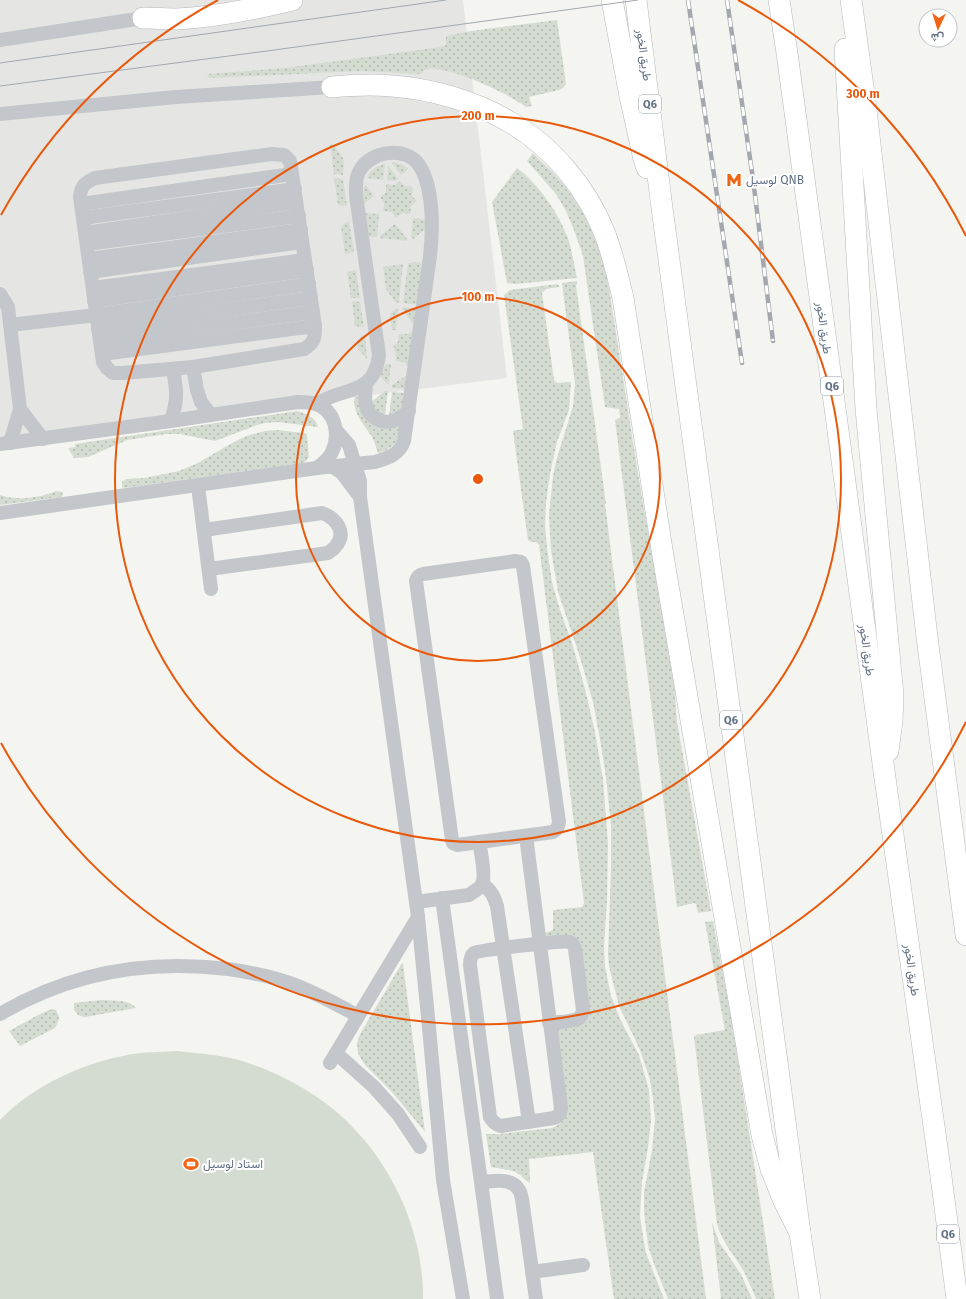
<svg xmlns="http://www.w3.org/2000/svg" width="966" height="1299" font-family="'Fira Sans',Vazirmatn,sans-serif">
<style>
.built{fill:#e5e6e4}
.grass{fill:url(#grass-dots)}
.pitch{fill:#d4dcd1}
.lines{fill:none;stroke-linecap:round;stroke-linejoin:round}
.highway-casing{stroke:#b5b8bc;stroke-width:22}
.minor{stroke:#c3c6ca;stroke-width:14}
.highway{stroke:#fff;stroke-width:21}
.tram{stroke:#a3a8af;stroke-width:1}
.rail-casing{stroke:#a3a8af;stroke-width:4.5}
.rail{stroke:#fff;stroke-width:3;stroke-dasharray:9;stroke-linecap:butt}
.ring{fill:none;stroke:#e8590c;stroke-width:2}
.labels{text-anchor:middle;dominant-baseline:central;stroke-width:4;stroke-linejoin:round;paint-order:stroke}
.shield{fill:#fff;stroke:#909ba9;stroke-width:1}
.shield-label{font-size:11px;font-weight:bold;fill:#617084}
.street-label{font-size:12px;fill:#617084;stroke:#fff}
.poi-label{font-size:12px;fill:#617084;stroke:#fff;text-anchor:start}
.centre{fill:#e8590c;stroke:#fff;stroke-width:2}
.ring-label{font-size:12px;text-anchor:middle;font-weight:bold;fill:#e8590c;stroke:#fff;stroke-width:4;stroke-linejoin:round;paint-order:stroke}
</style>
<defs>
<pattern id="grass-dots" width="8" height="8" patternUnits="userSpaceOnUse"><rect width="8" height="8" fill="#d4dcd1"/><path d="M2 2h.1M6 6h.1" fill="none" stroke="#afb7af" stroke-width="1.8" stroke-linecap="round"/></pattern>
</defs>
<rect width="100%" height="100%" fill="#f4f5f0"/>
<polygon class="built" points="0,0 463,0 507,378 211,415 0,444"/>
<g class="grass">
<path d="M557 20 566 84 563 88 559 90 529 97 532 106 526 107C511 95 443 62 425 70 423 71 422 73 420 74L363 71 209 78 207 74 285 68 441 47 446 45V36L471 31Z"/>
<path d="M330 144H332C344 158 345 157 343 175L334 174Z"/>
<path d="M533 153C540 161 548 167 555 175 586 209 600 244 609 288L637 467 670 662 674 684 677 722 711 911 698 913 696 904 694 903 677 907 615 420 620 418 619 409 605 407 583 256 574 230 566 211 556 194 527 161Z"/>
<polygon points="391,162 401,164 409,169 401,175"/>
<path d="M385 164 383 180 367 178C371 170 376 166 385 164Z"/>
<polygon points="388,165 398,179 395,181 387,180"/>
<path d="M517 168C538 183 559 214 568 238 572 251 574 265 577 278L515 284 507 283 492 202Z"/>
<polygon points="334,178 343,179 347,206 338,205"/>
<polygon points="400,181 405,186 413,187 412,196 417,201 411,206 410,214 402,213 396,218 392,212 383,211 384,203 380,197 386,193 386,184 395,185"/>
<polygon points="365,184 374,196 364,204 363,191"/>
<polygon points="365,213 379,214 377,237 368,237"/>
<polygon points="413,218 427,220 427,228 413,239 411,238"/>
<polygon points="349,221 354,252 345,254 341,226"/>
<polygon points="395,224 407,239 407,241 380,238 380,236"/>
<polygon points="421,262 419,305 403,303 408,263"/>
<polygon points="403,264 399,302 396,303 386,289 383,267"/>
<polygon points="356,270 360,298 351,298 347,272"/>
<polygon points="577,281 577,284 576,285 606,504 605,504 706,1299 668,1299 654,1264 648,1246 644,1211 644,1192 652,1150 655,1119 653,1099 650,1080 640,1050 619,1006 609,966 608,954 611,868 611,825 606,778 601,745 593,702 579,654 558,592 551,550 549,514 553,476 556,461 573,406 575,384 562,283"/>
<polygon points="558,284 559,287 546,289 542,293 554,380 557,383 571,382 569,410 557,442 550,474 546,503 545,526 547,548 552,582 560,610 572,643 585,689 595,732 603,779 608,844 607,900 604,947 605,966 611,996 621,1021 639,1055 649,1090 651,1121 648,1148 642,1182 640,1216 643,1236 646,1253 664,1299 614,1299 593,1152 529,1159 530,1181 529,1183 519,1174 514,1171 491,1167 486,1134 500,1134 552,1128 560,1124 563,1120 553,1028 584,1023 587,1020 578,945 546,938 545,933 553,930 553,910 582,907 584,903 539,545 536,542 531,542 528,540 513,431 523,429 504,295 510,290"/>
<polygon points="352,301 360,302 364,327 355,326"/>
<polygon points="403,307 418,309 415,327 402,309"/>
<polygon points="396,308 398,310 396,330 392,330 390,314"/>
<polygon points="414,330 409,368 404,362 396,361 396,353 393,347 398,342 399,334 408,334"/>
<polygon points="365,334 367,359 358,349 357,340"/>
<polygon points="386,364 391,364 389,383 387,384 380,375"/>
<polygon points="407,375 405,389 392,388 392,385"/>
<polygon points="385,391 388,391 385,415 379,414 370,403"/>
<path d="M392 392 405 393C403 407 403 411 389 416Z"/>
<path d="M355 396H358L360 407 400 423C399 441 396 447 379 453H378C376 447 375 442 372 437 364 424 351 412 355 396Z"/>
<path d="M297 411C305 413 317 418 318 427L278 422 265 423 257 425 215 441 180 434H166L127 440 88 457 74 458 68 448 75 447V444Z"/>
<polygon points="277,430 304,433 307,435 309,457 306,461 302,463 124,488 122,487 122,482 126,479 144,478 179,471 198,463 225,447 246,436 265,431"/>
<path d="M56 491 63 492 62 497 0 505V495C17 501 40 498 56 491Z"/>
<path d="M713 921 732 1022 775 1299H756C752 1289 748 1279 743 1270 734 1255 722 1242 717 1224L694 1037 696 1035 725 1030 705 922Z"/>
<polygon points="403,963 403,964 425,1132 392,1092 366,1066 361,1059 358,1053 357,1043 360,1034 402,963"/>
<path d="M102 1000C113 1001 129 999 136 1008L85 1017C76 1016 73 1010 74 1003Z"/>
<polygon points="52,1009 56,1010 59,1017 58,1022 55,1028 20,1046 9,1031 40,1014"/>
<polygon points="712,1222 719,1242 741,1274 752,1299 721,1299"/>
</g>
<path class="pitch" d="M177 1051C202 1054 228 1055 251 1064 274 1072 296 1083 317 1097 381 1140 424 1221 423 1299H0V1120C34 1084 91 1059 140 1053 152 1052 164 1052 177 1051Z"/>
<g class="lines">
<g class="highway-casing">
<g id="highway">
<polyline points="612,0 630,96 644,159 647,168"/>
<polyline points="636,0 662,208 800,1233 810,1299"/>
<polyline points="779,0 787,53 884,771 940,1169 957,1299"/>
<polyline points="851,0 865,101 927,637 966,935"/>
<path d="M143 18C154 18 166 19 177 19 216 17 255 9 292 0"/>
<polyline points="845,49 866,409 893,696 892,721 888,751"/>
<path d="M332 87C352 85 372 84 392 86 432 89 474 101 508 121 551 145 587 188 605 234 613 255 618 277 623 298L663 556 762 1135 771 1169 784 1201 800 1233"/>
</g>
</g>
<g class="minor">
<polyline points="0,40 143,18"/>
<polyline points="0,114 176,97 332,87"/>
<path d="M272 154 284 155 290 161 315 326C315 338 315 342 304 349L193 367 123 373H113L107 368 103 362 80 197C81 185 85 183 95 178Z"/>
<polyline points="81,204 292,174"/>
<polyline points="83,218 295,189"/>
<polyline points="85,233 296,202"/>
<polyline points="87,244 299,216"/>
<polyline points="89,259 301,230"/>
<polyline points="90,272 302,242"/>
<polyline points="93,288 305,260"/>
<polyline points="0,294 8,307 20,409 10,443"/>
<polyline points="94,301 307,270"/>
<polyline points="10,325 96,315 309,284"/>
<polyline points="98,328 311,298"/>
<polyline points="100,341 313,312"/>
<polyline points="102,354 315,326"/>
<polyline points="193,367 197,390 201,402 211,415"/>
<path d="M366 383C366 390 364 398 366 405 368 417 382 424 393 421 399 419 404 415 409 411"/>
<polyline points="20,409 43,439"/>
<path d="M171 421C178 399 177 392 173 369"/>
<polyline points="336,430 349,445 360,481 360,497 418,917 428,1017 443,1180 463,1299"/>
<path d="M0 444 171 421 298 402C304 402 310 402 316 404 336 411 340 435 332 452 329 459 322 464 317 468L0 513"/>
<polyline points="333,467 342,473 360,497"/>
<path d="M317 468 375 462C388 458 399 455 404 441L430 256C433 231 434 187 419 165 405 145 369 151 359 172 355 179 356 188 356 196L379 355C374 397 343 386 317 404"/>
<polyline points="198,486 211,589"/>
<path d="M204 530 322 513C336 518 348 533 335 547 333 550 330 551 328 553L209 569"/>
<path d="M515 561 521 562 523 566 559 822C558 827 557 830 553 832L457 845 453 843 452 840 416 581C417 577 418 575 423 574Z"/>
<path d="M526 836 561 1108C560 1114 559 1116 554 1118L501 1126C495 1124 493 1122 490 1117L470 965C470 961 470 956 474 953 479 950 564 940 570 942 573 943 574 946 575 949L583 1010C582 1013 582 1017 579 1018 574 1022 556 1022 549 1023"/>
<path d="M482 884C491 890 494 896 497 906L529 1122"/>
<polyline points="442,898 497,1299"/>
<path d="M416 902 469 895C473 892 479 889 482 885 486 876 481 852 479 842"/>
<path d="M0 1014C71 972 146 959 228 969 250 972 277 978 298 986 319 995 339 1005 358 1016"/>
<polyline points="336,1053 374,1087 398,1114 420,1147"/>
<polyline points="330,1063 418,917"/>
<path d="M482 1182C494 1181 511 1177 519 1190 521 1192 521 1196 522 1199L536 1299"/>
<polyline points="532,1272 583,1265"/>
</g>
<use href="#highway" class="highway"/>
<g class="tram">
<polyline points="0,63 446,0"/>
<polyline points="0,86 267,51 638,0"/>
</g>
<g class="rail-casing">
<g id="rail">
<polyline points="688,0 742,363"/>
<polyline points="727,0 753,179 773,341"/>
</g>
</g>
<use href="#rail" class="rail"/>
</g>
<g class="ring">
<circle cx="478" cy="479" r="182"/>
<circle cx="478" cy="479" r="363"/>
<path d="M966 722A545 545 0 0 1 1 743M1 215A545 545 0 0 1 218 0M738 0A545 545 0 0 1 966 236"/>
</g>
<defs>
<g id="metro-bare" transform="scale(1.2)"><path d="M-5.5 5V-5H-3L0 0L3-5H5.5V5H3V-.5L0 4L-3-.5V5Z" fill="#f16414" stroke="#fff" stroke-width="2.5" paint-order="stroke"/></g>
<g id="stadium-bare" transform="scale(1.2)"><path d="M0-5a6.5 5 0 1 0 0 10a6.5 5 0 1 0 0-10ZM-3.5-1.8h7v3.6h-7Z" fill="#f16414" stroke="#fff" stroke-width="2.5" paint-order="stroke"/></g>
</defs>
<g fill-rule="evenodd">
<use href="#metro-bare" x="734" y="180"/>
<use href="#stadium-bare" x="191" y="1164"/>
</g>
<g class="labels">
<g class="shield">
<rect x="639" y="95" width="22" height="18" rx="3"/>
<rect x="821" y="377" width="22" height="18" rx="3"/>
<rect x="720" y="711" width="22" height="18" rx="3"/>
<rect x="937" y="1225" width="22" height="18" rx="3"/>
</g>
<g class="shield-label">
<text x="650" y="104">Q6</text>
<text x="832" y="386">Q6</text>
<text x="731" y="720">Q6</text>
<text x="948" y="1234">Q6</text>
</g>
<g class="street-label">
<text transform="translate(644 55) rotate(82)">طريق الخور</text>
<text transform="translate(824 328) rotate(82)">طريق الخور</text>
<text transform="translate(867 650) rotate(82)">طريق الخور</text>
<text transform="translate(912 970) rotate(82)">طريق الخور</text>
</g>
<g class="poi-label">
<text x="746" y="180">لوسيل QNB</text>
<text x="203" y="1164">استاد لوسيل</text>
</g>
</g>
<circle cx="478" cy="479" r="6" class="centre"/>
<g class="ring-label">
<text x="863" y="98">300 m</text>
<text x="478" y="120">200 m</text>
<text x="478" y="301">100 m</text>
</g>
<g transform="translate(938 28) rotate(184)"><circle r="19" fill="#ffffff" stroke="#c0c6ce"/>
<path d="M0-3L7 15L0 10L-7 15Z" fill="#f16414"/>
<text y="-6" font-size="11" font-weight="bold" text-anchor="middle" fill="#617084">ش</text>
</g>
</svg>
